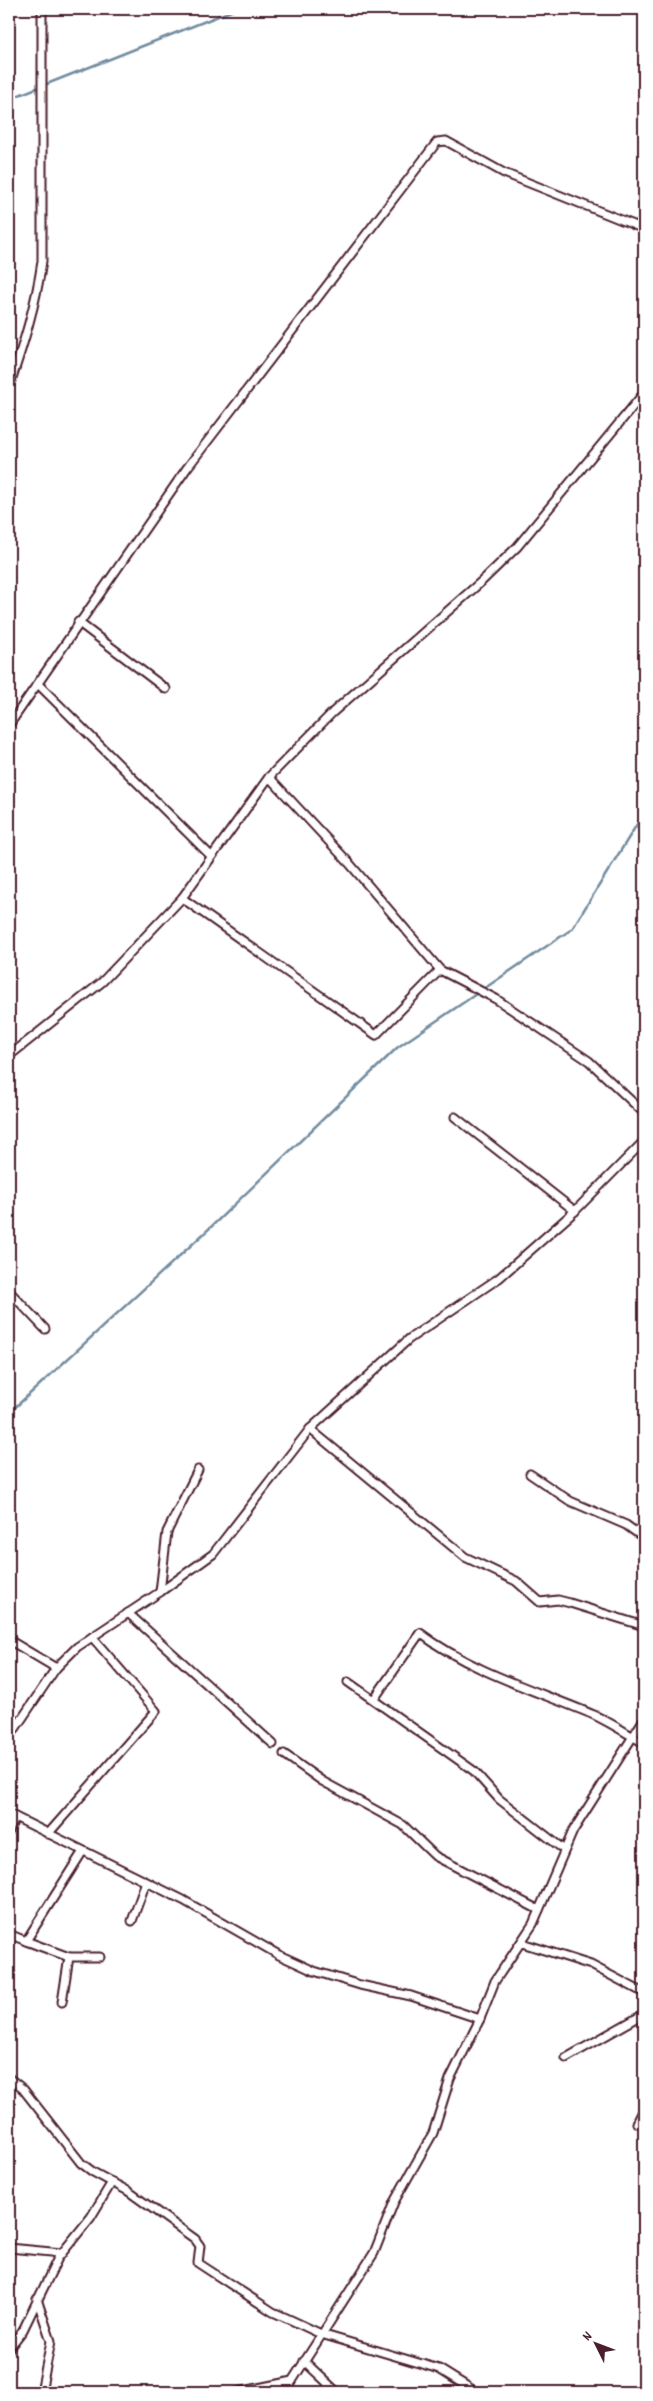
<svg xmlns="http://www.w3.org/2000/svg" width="653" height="2401" font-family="Dekko,sans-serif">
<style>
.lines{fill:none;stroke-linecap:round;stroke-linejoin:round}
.stream{stroke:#728ca0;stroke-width:2.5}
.street-casing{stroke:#4a1f2b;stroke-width:11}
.street{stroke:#fff;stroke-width:7}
</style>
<rect width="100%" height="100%" fill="#fff"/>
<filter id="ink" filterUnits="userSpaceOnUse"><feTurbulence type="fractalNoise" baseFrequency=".02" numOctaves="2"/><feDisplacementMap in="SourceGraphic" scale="10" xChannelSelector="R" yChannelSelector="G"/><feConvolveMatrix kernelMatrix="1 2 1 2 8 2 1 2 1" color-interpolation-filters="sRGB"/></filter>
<g filter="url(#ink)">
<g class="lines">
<g class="stream">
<polyline points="9,99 236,9"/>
<polyline points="9,1413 212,1226 398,1047 572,929 644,813"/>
</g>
<g class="street-casing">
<g id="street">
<path d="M9 387C23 345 36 305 42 261V9"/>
<polyline points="78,622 166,689"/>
<polyline points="38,684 211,856"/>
<polyline points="9,725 187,468 437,142 446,141 504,173 644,229"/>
<polyline points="269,777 350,864 440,970"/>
<polyline points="182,898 376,1035 440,970 496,999 589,1061 644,1113"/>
<polyline points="9,1056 102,982 182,898 269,777 333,712 482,581 517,547 644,393"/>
<polyline points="455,1117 575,1211"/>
<polyline points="9,1291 45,1329"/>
<polyline points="310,1429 465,1557 516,1581 540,1602 558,1600 570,1603 644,1626"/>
<polyline points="530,1474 570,1501 626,1525 644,1538"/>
<polyline points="160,1592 167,1532 198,1470"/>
<polyline points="128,1613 273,1744"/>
<polyline points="9,1640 56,1668"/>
<polyline points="348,1682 474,1771 499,1799 563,1849"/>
<path d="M374 1699 420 1633C472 1672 535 1690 594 1715 611 1723 628 1734 644 1743"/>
<polyline points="9,1738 56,1668 77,1647 160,1592 213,1554 310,1429 409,1339 499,1278 575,1211 644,1141"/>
<polyline points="284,1754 322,1781 403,1825 435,1856 539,1910"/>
<polyline points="9,1814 183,1900 279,1955 314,1971 360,1985 411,1996 480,2019"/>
<polyline points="9,1831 15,1817"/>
<polyline points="48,1834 156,1711 92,1637"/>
<polyline points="83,1851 26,1941 69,1957 100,1957"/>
<polyline points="132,1921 146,1882"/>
<polyline points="9,1934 26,1941"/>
<polyline points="522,1943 591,1965 644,1993"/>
<polyline points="62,2002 69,1957"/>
<polyline points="566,2058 644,2014"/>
<polyline points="9,2078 23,2089 81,2163 93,2172 128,2191 195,2239 200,2246 198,2263 273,2312 291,2320 321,2334 439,2369 476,2392"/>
<polyline points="637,2123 644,2109"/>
<polyline points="9,2248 62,2253"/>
<polyline points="37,2299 51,2341 41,2392"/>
<polyline points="9,2348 23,2330 58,2258 91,2217 112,2182"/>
<polyline points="304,2361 337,2392"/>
<polyline points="238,2392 292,2381"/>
<polyline points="285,2392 374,2253 394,2202 433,2133 450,2079 480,2019 495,1981 533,1924 573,1831 644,1719"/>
</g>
</g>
<use href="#street" class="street"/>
</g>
</g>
<rect width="653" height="2401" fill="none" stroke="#fff" stroke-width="30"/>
<rect x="15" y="15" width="623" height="2371" fill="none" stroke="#4a1f2b" stroke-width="2" filter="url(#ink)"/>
<g transform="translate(596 2344) rotate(312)" stroke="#ffffff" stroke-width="4" paint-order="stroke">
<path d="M0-4L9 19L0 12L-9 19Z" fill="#4a1f2b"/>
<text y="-8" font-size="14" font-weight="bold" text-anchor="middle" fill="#4a1f2b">N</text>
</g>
</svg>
